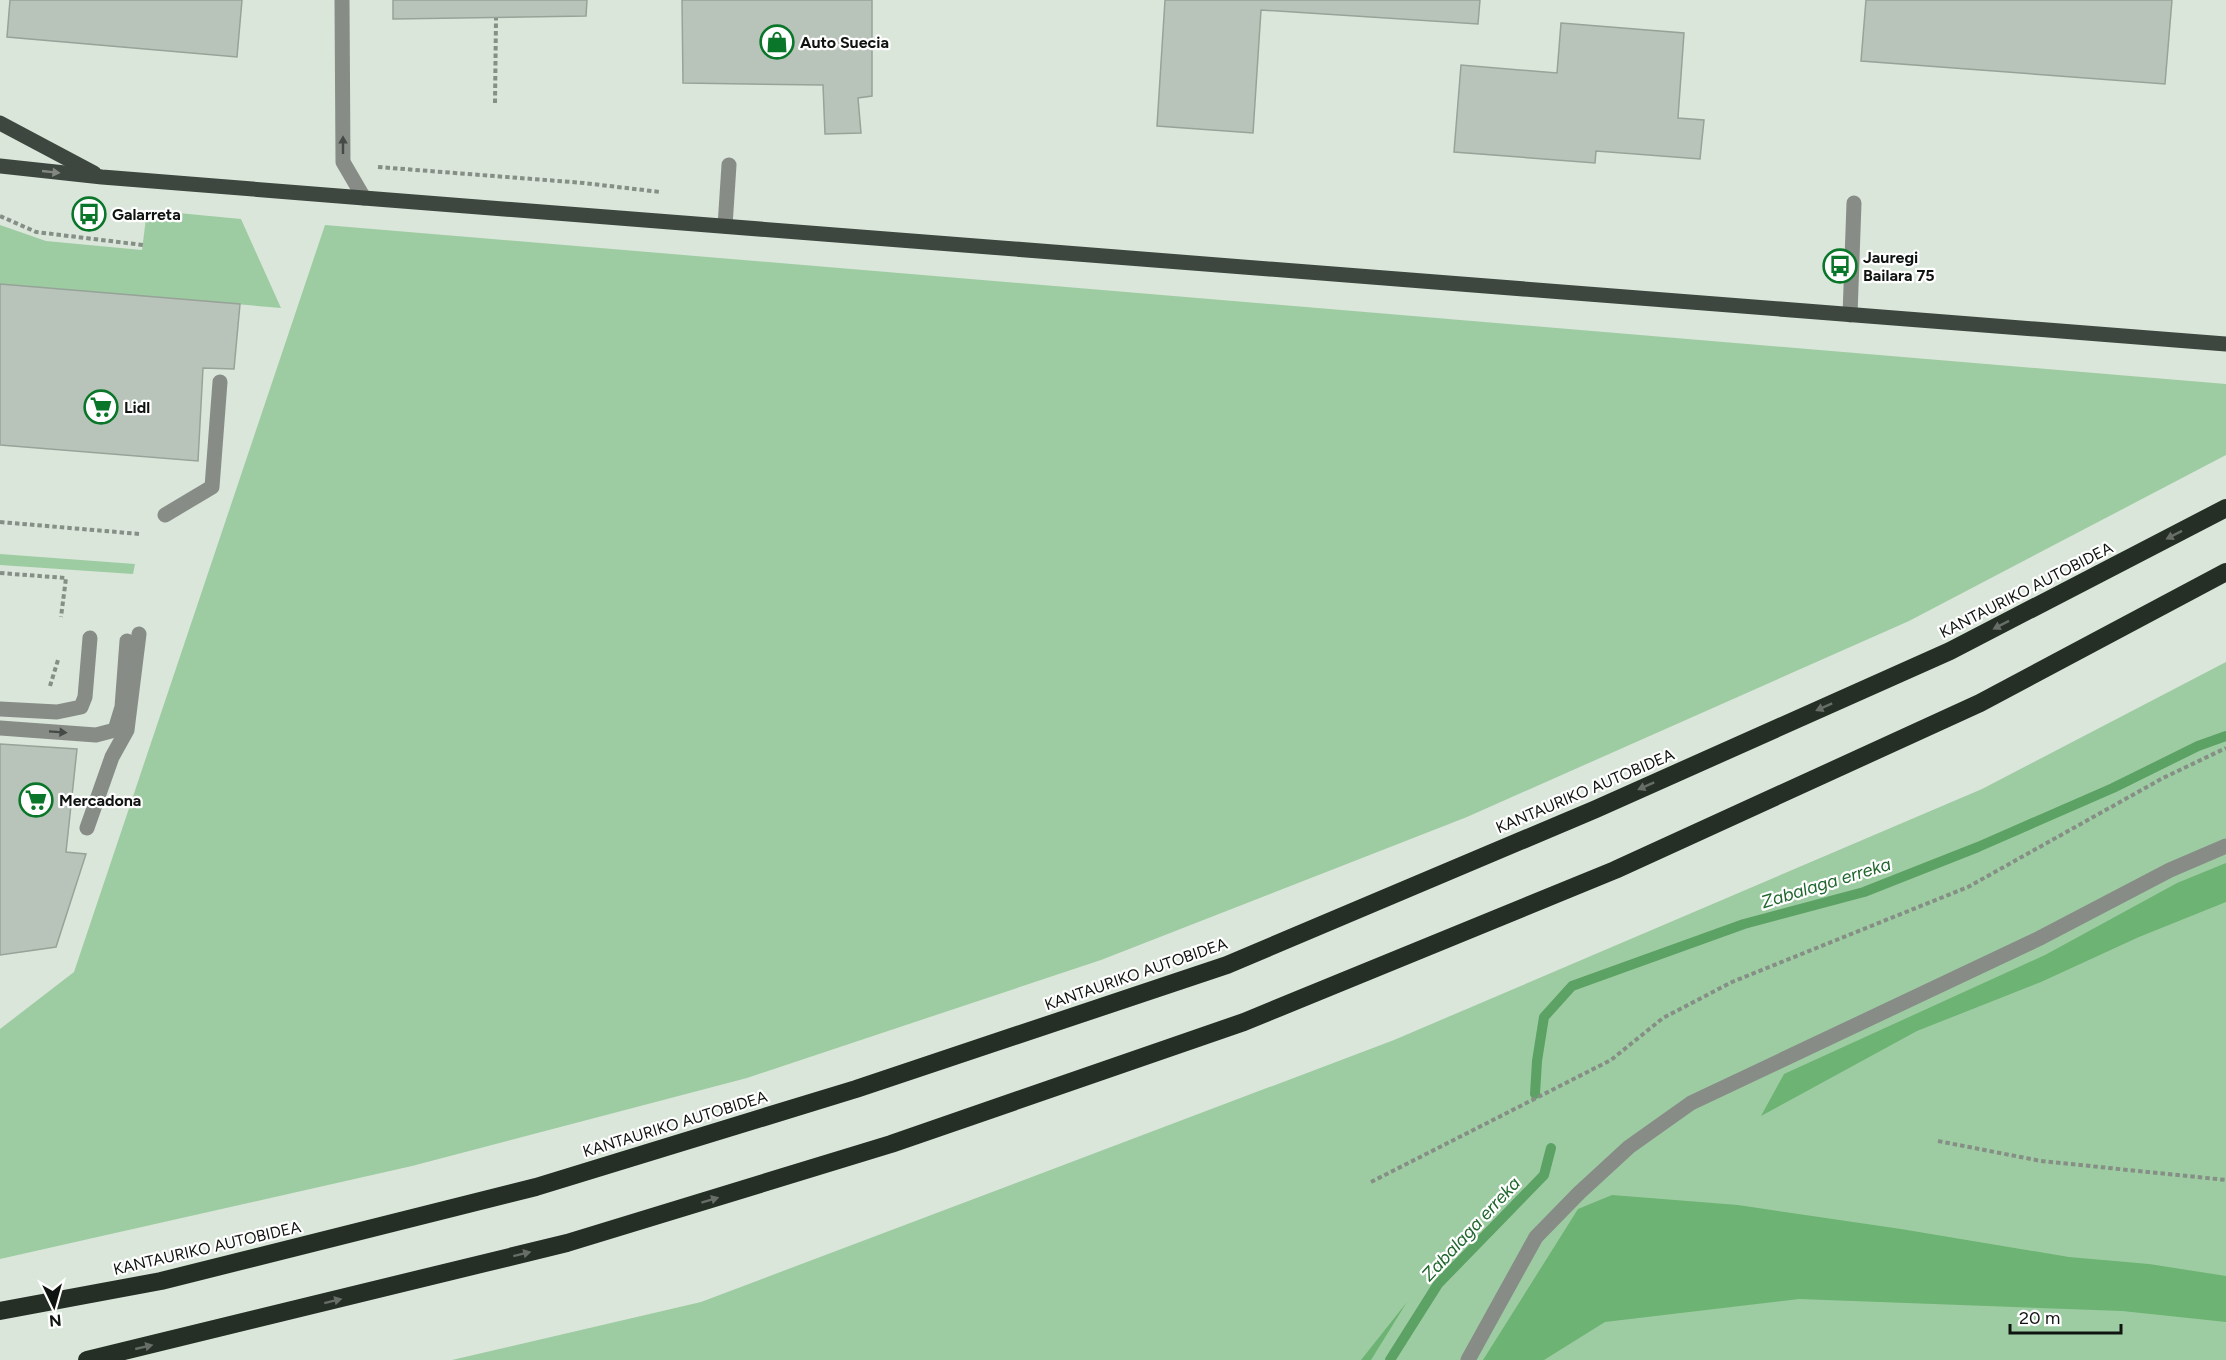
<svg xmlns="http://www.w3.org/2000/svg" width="2226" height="1360" font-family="Figtree,sans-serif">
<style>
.green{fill:#9ecca2}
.forest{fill:#6db374}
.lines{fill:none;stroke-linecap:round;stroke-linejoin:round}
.stream{stroke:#5ca264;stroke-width:10}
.building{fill:#b8c4b9;stroke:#97a398;stroke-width:1.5}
.path{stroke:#868f86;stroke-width:4;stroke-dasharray:4.5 3;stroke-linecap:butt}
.minor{stroke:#878c87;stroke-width:15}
.major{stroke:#3e473f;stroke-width:15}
.highway{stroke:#262f26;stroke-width:18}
.oneway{fill:#464a46}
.oneway2{fill:#828782}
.oneway3{fill:#676d67}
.labels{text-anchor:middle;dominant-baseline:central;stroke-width:4.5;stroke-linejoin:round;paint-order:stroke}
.poi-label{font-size:16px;font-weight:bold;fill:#101410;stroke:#fff;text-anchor:start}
.street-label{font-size:16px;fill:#101410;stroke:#fff}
.water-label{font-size:18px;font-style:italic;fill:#1f672c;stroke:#fff}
</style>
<rect width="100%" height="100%" fill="#dae6da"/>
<g class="green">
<polygon points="147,210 241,219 281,308 0,284 0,225 46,241 142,250"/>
<polygon points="325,225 2226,384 2226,455 1909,621 1467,817 1101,960 747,1078 412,1166 0,1259 0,1029 74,972"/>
<polygon points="0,554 135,564 133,574 0,565"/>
<polygon points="2226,662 2226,1360 452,1360 701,1302 1394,1040 1982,789"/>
</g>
<g class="forest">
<polygon points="2226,863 2226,902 2139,937 2041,982 1917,1031 1761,1116 1784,1074 2045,955 2177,883"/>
<polygon points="1612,1195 1738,1205 1901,1229 2069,1257 2149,1264 2226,1276 2226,1322 2122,1311 1799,1299 1605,1322 1544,1360 1483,1360 1578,1209"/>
<polygon points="1407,1302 1371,1360 1361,1360"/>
</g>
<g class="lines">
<g class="stream">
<polyline points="1535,1094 1537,1061 1544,1017 1572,986 1744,924 1864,892 1978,847 2113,788 2198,746 2226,736"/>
<polyline points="1390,1360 1438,1284 1544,1175 1551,1148"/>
</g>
</g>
<g class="building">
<polygon points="10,0 242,0 237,57 7,37"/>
<polygon points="393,0 587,0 586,16 393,19"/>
<polygon points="682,0 872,0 872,96 858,98 861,133 825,134 823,85 683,83"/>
<polygon points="1165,0 1480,0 1478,24 1261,10 1253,133 1157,126"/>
<polygon points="1866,0 2172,0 2165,84 1861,61"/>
<polygon points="1561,23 1684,33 1678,118 1704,120 1700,159 1596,151 1595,163 1454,152 1461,65 1557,73"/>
<polygon points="0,284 240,304 234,369 203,368 198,461 0,445"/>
<polygon points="0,744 77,749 66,852 86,854 56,947 0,955"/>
</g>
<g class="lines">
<g class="path">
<polyline points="495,103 496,18"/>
<polyline points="378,167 584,183 660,192"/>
<polyline points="0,216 36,232 143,245"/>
<polyline points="0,522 140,534"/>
<polyline points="0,573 66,578 61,617"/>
<polyline points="50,686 58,660"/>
<polyline points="1938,1141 2041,1161 2226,1180"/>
<polyline points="1371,1182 1611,1060 1663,1018 1732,982 1968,887 2163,778 2226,748"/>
</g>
<g class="minor">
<polyline points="342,0 343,162 364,198"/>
<polyline points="725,226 729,165"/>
<polyline points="1850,315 1854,203"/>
<polyline points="165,515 212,487 220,382"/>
<polyline points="0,709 57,712 81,707 85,697 90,638"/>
<polyline points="0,728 96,735 115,730 122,707 127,641"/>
<polyline points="87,828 112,757 127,730 139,634"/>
<polyline points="1468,1360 1536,1237 1579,1193 1629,1147 1691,1103 2038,939 2170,870 2226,846"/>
</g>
<g class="major">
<polyline points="0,123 94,173"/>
<polyline points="0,166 102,177 364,198 2226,344"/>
</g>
<g class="highway">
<polyline points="0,1311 161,1281 536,1187 856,1089 1227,965 1596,809 1950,651 2226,508"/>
<polyline points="87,1360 567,1243 891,1144 1244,1022 1615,870 1980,703 2226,572"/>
</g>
</g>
<defs><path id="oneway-solid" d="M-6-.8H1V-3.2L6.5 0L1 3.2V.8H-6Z" transform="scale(1.5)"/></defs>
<g class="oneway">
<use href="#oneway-solid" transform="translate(343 145) rotate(-90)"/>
<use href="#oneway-solid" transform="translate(58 732) rotate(4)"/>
</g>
<use class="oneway2" href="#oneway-solid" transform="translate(51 172) rotate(6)"/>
<g class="oneway3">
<use href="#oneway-solid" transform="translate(2174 535) rotate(153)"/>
<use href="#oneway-solid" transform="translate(2001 625) rotate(153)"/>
<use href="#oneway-solid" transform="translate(1824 707) rotate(156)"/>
<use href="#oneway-solid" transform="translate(1646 786) rotate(156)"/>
<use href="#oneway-solid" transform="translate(710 1200) rotate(-17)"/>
<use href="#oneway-solid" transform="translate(522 1254) rotate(-14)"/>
<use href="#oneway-solid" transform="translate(333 1301) rotate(-14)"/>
<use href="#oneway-solid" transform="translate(144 1347) rotate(-13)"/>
</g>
<defs>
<g id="shop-ring" transform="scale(1.725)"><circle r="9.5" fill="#fff" stroke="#0a7629" stroke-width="1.5"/><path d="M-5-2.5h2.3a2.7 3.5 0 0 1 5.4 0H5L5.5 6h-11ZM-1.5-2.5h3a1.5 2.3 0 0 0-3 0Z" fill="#0a7629"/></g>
<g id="bus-ring" transform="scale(1.725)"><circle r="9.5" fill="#fff" stroke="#0a7629" stroke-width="1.5"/><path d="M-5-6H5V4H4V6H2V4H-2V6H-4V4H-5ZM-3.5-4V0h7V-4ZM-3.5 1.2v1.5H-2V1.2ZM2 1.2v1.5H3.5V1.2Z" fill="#0a7629"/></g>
<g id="supermarket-ring" transform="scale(1.725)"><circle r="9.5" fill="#fff" stroke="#0a7629" stroke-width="1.5"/><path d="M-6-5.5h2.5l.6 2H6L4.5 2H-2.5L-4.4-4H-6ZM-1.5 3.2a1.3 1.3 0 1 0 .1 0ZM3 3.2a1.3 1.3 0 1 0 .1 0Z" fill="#0a7629"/></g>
</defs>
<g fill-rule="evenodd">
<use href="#shop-ring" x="777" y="42"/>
<use href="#bus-ring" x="89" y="214"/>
<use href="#bus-ring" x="1840" y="266"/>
<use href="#supermarket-ring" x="101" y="407"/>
<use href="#supermarket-ring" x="36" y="800"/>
</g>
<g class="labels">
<g class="poi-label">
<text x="800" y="42">Auto Suecia</text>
<text x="112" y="214">Galarreta</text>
<text x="1863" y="257">Jauregi<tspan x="1863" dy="18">Bailara 75</tspan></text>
<text x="124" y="407">Lidl</text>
<text x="59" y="800">Mercadona</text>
</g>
<g class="street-label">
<text transform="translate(2026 590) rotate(-27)">KANTAURIKO AUTOBIDEA</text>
<text transform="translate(1585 791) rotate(-23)">KANTAURIKO AUTOBIDEA</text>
<text transform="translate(1136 974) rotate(-19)">KANTAURIKO AUTOBIDEA</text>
<text transform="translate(675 1124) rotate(-17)">KANTAURIKO AUTOBIDEA</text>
<text transform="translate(207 1248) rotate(-13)">KANTAURIKO AUTOBIDEA</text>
</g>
<g class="water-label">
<text transform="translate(1826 883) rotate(-17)">Zabalaga erreka</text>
<text transform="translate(1471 1229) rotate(-47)">Zabalaga erreka</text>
</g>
</g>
<g transform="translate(54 1306) rotate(175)" stroke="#ffffff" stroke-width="4.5" paint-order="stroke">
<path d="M0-4.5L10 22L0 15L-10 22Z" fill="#101410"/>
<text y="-9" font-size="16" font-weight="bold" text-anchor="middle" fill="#101410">N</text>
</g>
<path d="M2010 1324v9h111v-9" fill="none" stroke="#101410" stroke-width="3"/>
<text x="2019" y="1324" font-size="18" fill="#101410" stroke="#ffffff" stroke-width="4.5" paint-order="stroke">20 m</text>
</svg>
